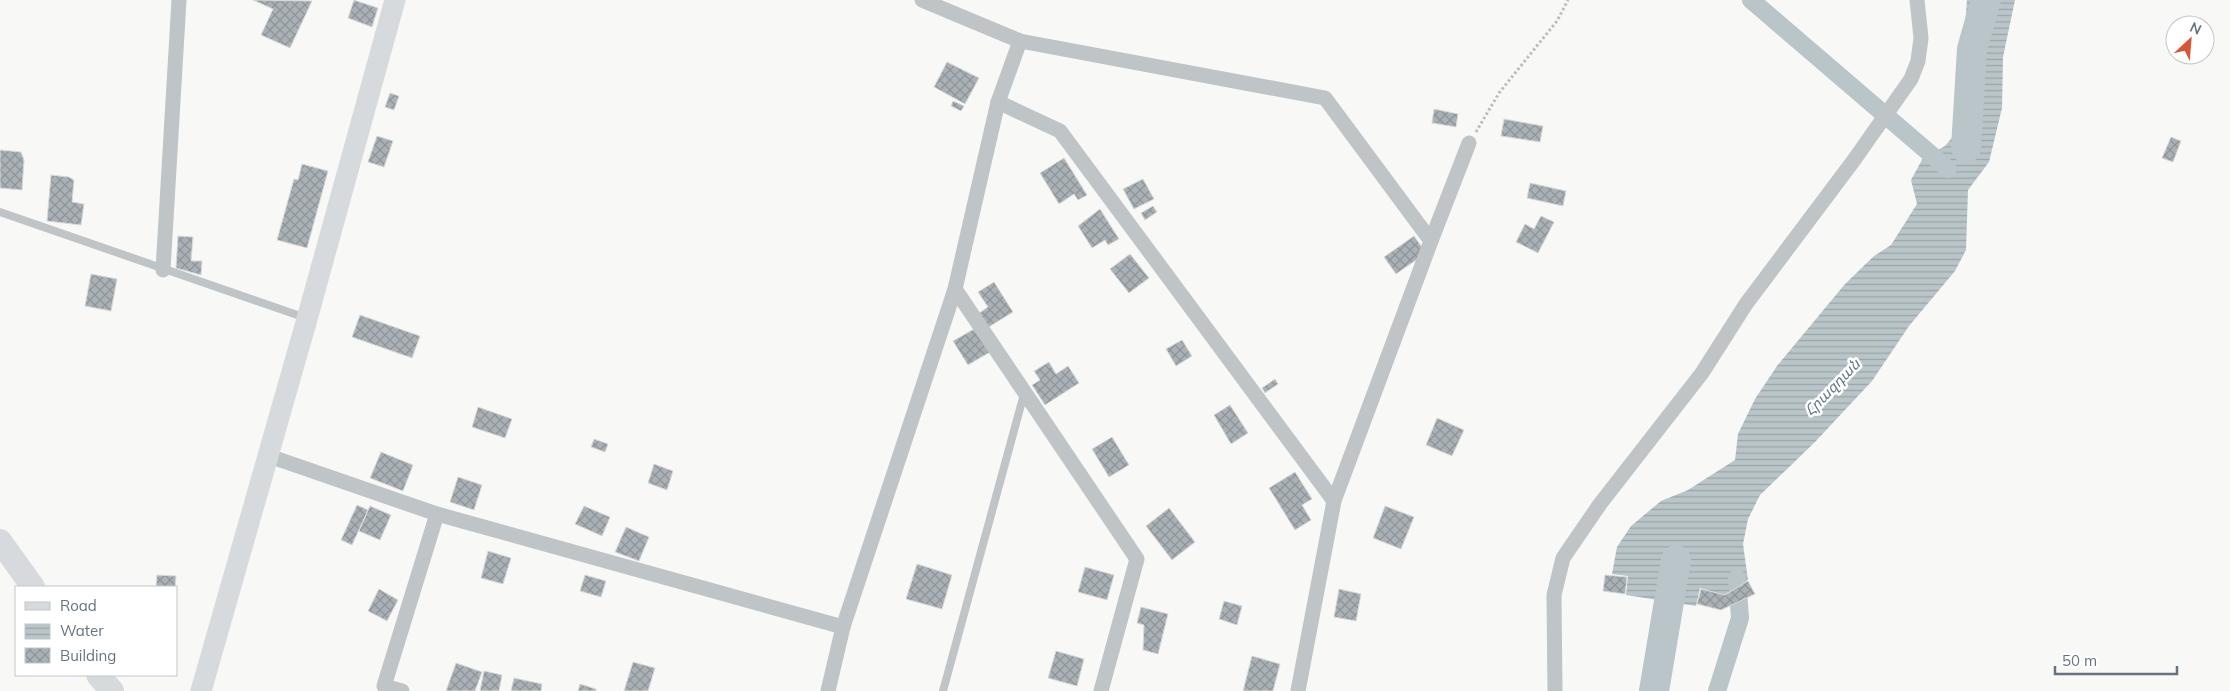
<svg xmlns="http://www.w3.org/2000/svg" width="2230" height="691" font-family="Mulish,'Noto Sans Armenian',sans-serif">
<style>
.water{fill:url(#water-rules)}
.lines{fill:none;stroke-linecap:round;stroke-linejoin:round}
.canal{stroke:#b9c5c9;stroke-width:18}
.river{stroke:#b9c5c9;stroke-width:30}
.building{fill:url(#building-cross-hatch);stroke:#dadad8}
.path{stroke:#babdbf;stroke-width:3;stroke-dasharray:2.5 2.5;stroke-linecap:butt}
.lane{stroke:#bfc4c7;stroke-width:8}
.street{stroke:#bfc4c7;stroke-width:15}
.secondary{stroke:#d6dadd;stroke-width:21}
.primary{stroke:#d6dadd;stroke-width:24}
.labels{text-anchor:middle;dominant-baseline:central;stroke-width:5;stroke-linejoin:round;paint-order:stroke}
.water-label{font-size:15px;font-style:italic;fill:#657a80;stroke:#fff}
</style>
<defs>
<pattern id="water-rules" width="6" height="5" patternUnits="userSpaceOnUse" patternTransform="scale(1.25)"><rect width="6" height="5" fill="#b9c5c9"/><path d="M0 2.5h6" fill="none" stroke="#9aa5a8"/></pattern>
<pattern id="building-cross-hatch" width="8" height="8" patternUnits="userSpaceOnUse" patternTransform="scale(1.25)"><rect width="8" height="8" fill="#a9b1b6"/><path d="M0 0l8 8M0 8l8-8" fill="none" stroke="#8d9599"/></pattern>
</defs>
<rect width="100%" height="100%" fill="#f8f8f6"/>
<polygon class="water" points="1967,0 2015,0 2003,57 2002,108 1989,162 1968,190 1966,250 1955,271 1909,326 1872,381 1815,442 1760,495 1748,519 1743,544 1748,580 1724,595 1700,588 1696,606 1626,595 1628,576 1612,574 1617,547 1631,526 1661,501 1688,490 1735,460 1738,434 1755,399 1777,366 1845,284 1874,256 1891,245 1917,204 1911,180 1923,158 1945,146 1961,127 1974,92 1963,52"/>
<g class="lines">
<g class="canal">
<polyline points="1751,0 1948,169"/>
<polyline points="1717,691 1740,618 1737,578"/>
</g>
<g class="river">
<polyline points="1966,148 1972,49 1986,0"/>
<polyline points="1654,691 1676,560"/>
</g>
</g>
<g class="building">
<polygon points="253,0 312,1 290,48 261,35 273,9"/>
<polygon points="354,0 378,8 372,27 348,18"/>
<polygon points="947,62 979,78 965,104 934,87"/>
<polygon points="390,93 399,96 394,110 385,107"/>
<polygon points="953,101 964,106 961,111 951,106"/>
<polygon points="1434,109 1458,114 1456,127 1432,123"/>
<polygon points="1504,119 1543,126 1540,142 1501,136"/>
<polygon points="377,136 393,141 384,167 368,162"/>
<polygon points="2171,137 2181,141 2173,162 2162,158"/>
<polygon points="0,150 21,152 24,160 22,190 0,188"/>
<polygon points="1064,158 1087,195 1078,200 1074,194 1059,204 1040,173"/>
<polygon points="302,164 328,171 307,248 277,240 294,179 298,180"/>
<polygon points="51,175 69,177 74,180 72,202 84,204 81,225 47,221"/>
<polygon points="1143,179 1154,199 1134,209 1123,189"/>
<polygon points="1530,183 1566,191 1563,206 1527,198"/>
<polygon points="1153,206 1157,212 1145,220 1141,213"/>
<polygon points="1100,209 1119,239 1108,245 1105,240 1092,248 1078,226"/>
<polygon points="1541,216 1554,222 1538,253 1516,242 1525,224 1534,229"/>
<polygon points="178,236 193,237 191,261 202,261 201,275 176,268"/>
<polygon points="1414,236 1426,253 1396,274 1384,257"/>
<polygon points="1130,254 1149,278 1129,293 1110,269"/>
<polygon points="91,274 117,279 111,311 85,306"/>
<polygon points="994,282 1013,312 987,328 978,314 988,307 978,292"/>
<polygon points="360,315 420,336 412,358 352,337"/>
<polygon points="976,328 990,352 968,365 953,341"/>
<polygon points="1182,340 1192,356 1176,366 1166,349"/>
<polygon points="1049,362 1056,374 1068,366 1079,383 1045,405 1032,385 1040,380 1034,371"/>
<polygon points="1275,379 1278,384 1265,393 1262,388"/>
<polygon points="1230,405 1248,433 1231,444 1214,415"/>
<polygon points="478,407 512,419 505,438 472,427"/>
<polygon points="1437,418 1464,430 1452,456 1426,445"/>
<polygon points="1112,437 1129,465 1109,477 1092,449"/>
<polygon points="594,439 608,444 605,452 591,447"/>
<polygon points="381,452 413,465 403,491 370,478"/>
<polygon points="654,464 673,471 667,490 648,483"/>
<polygon points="1295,472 1312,499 1302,505 1311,520 1295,530 1269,488"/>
<polygon points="458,477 482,485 474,510 450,502"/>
<polygon points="357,505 368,510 352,545 341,540"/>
<polygon points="370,506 391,515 380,540 359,531"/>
<polygon points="584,506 610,517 602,536 575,524"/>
<polygon points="1385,506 1414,517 1401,549 1373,538"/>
<polygon points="1169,508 1195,542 1172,560 1146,526"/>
<polygon points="626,527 649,537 639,561 615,552"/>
<polygon points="488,551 511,558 503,584 481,578"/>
<polygon points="917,564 952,575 942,609 906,599"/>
<polygon points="1085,567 1114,575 1107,600 1078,592"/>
<polygon points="157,575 176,576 175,587 156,587"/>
<polygon points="585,575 606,581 601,597 580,591"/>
<polygon points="1605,575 1627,577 1625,594 1603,591"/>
<polygon points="1748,581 1755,594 1721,610 1697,604 1701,589 1725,595"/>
<polygon points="379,589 398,600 387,621 368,611"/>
<polygon points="1339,589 1361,594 1356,621 1334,617"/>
<polygon points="1224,601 1242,606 1237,625 1219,619"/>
<polygon points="1141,607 1168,614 1158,654 1143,650 1144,625 1137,623"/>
<polygon points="1056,651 1084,659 1077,686 1048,678"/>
<polygon points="1252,656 1280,664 1273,691 1243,691"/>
<polygon points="633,662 655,668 648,691 624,691"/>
<polygon points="456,663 482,672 475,691 446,691"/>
<polygon points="484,671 502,675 499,691 480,691"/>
<polygon points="514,678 542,684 541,691 511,691"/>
<polygon points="580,684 596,689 596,691 578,691"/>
</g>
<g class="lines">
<polyline class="path" points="1476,132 1499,93 1557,21 1568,0"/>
<g class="lane">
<polyline points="0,212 306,318"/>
<polyline points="943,691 1024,394"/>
</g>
<g class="street">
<polyline points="1020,41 1325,98 1431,241 1334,501"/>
<polyline points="998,102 1060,131 1334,501 1298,691"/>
<polyline points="1431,241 1469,143"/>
<polyline points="163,270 179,0"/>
<polyline points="955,289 1137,559 1101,691"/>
<polyline points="269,456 437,514 384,686 402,691"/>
<polyline points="437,514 843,627"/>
<polyline points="828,691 843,627 955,289 998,102 1020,41 922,0"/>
<polyline points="1555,691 1554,595 1563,558 1600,504 1702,373 1746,304 1854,160 1911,79 1918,61 1921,38 1917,0"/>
</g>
<polyline class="secondary" points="201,691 307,319 395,0"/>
<g class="primary">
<polyline points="0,541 33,587"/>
<polyline points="98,675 112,691"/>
</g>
</g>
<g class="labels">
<g class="water-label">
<text transform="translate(1832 387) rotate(-46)">Հրազդան</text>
</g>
</g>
<rect x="15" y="586" width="162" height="90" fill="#ffffff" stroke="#c1c7cc"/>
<rect x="25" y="602" width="25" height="8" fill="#d6dadd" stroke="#c1c7cc"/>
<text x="60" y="611" font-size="15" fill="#65747f">Road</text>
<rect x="25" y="624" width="25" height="15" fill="url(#water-rules)" stroke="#c1c7cc"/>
<text x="60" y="636" font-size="15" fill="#65747f">Water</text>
<rect x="25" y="648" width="25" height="15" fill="url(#building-cross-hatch)" stroke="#c1c7cc"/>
<text x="60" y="661" font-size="15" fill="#65747f">Building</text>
<g transform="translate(2190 40) rotate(26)"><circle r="24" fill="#ffffff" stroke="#c1c7cc"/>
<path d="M0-4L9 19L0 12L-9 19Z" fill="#d85635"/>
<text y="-8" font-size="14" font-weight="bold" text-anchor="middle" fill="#65747f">N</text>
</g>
<path d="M2055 666v8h122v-8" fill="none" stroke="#65747f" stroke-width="2.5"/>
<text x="2062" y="666" font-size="15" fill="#65747f" stroke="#ffffff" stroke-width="4" paint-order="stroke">50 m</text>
</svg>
